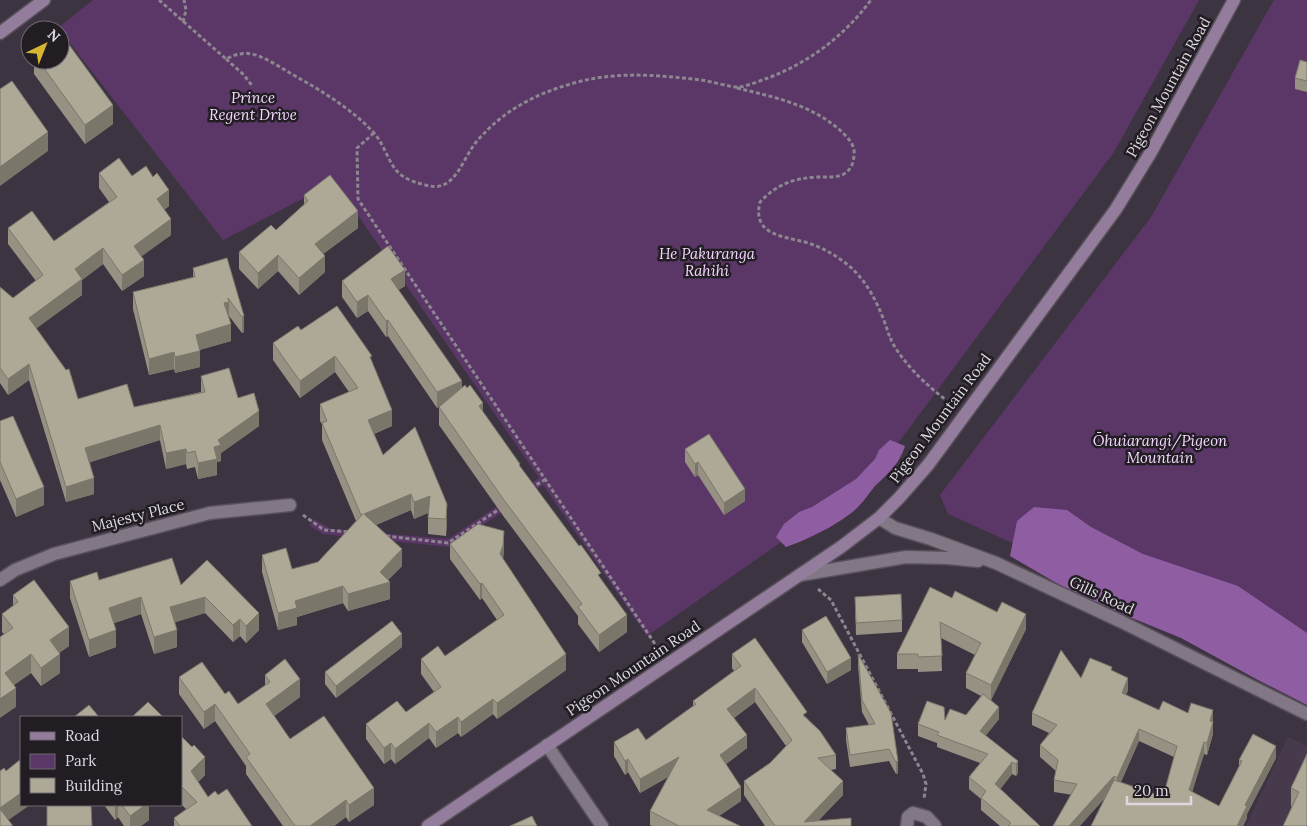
<svg xmlns="http://www.w3.org/2000/svg" width="1307" height="826" font-family="Lora,serif">
<style>
.built{fill:#483a4d}
.green{fill:#5a3767}
.forest{fill:#8f5da1}
.lines{fill:none;stroke-linecap:round;stroke-linejoin:round}
.minor-casing{stroke:#58505b;stroke-width:15}
.tertiary-casing{stroke:#58505b;stroke-width:15}
.secondary-casing{stroke:#58505b;stroke-width:15}
.path{stroke:#8d8690;stroke-width:3;stroke-dasharray:4 2.5;stroke-linecap:butt}
.minor{stroke:#817785;stroke-width:12}
.tertiary{stroke:#817785;stroke-width:12}
.secondary{stroke:#947d9c;stroke-width:12}
.wall{fill:#969182;fill-rule:evenodd}
.shaded-wall{fill:#7a766a}
.building{fill:#aea997;stroke:#7a766a}
.labels{text-anchor:middle;dominant-baseline:central;stroke-width:5;stroke-linejoin:round;paint-order:stroke}
.street-label{font-size:15px;fill:#ddd8e0;stroke:#211d23}
.park-label{font-size:15px;font-style:italic;fill:#f3d7fd;stroke:#211d23}
</style>
<rect width="100%" height="100%" fill="#3d3441"/>
<polygon class="built" points="1288,737 1307,746 1307,826 1246,826"/>
<g class="green">
<polygon points="93,0 1199,0 1114,152 893,450 847,496 647,636 543,485 450,547 323,534 310,526 313,519 332,529 448,539 539,478 335,182 223,240 58,28"/>
<polygon points="1274,0 1307,0 1307,676 948,514 940,495 1151,217"/>
</g>
<g class="forest">
<path d="M890 440 905 446C900 463 888 474 875 486 869 493 864 501 858 507 842 523 807 540 786 547L776 537 784 524 799 512 812 507 856 479 875 459 879 450Z"/>
<polygon points="1034,507 1067,510 1091,527 1143,554 1238,586 1307,633 1307,705 1258,680 1181,638 1132,618 1065,588 1010,556 1017,521"/>
</g>
<g class="lines">
<g class="minor-casing">
<g id="minor">
<polyline points="0,580 15,570 54,554 210,513 290,505"/>
<polyline points="547,745 602,826"/>
<polyline points="907,826 908,817 913,813 927,817 935,826"/>
</g>
</g>
<g class="tertiary-casing">
<g id="tertiary">
<polyline points="879,518 895,528 931,539 996,563 1122,622 1307,714"/>
<polyline points="800,575 906,557 948,558 978,561"/>
</g>
</g>
<g class="secondary-casing">
<g id="secondary">
<polyline points="0,33 44,0"/>
<polyline points="428,826 841,547 879,518 899,498 928,465 1116,209 1151,152 1234,0"/>
</g>
</g>
<g class="path">
<path d="M159 0 226 59C234 55 242 52 252 54 265 57 278 66 290 73 320 90 351 108 374 133 384 144 387 159 396 170 403 179 419 184 430 186 456 191 463 157 477 141 504 110 535 94 574 83 616 71 658 75 701 80 709 81 734 88 739 87 748 86 759 81 768 78 810 62 844 36 871 0"/>
<polyline points="183,22 186,10 184,0"/>
<polyline points="226,59 244,75 253,87"/>
<path d="M737 88C774 97 813 105 842 132 848 138 855 145 854 154 854 162 851 170 844 174 836 178 827 177 818 177 794 178 777 184 760 202 751 238 789 236 811 244 825 249 837 256 848 265 869 282 881 310 889 335L891 336V340C903 363 925 384 946 400"/>
<polyline points="374,133 357,148 358,199 655,644"/>
<polyline points="531,488 546,479"/>
<polyline points="303,515 324,530 350,532"/>
<polyline points="386,536 448,543 501,508"/>
<polyline points="818,589 831,600 923,774 926,784 924,799"/>
</g>
<use href="#minor" class="minor"/>
<use href="#tertiary" class="tertiary"/>
<use href="#secondary" class="secondary"/>
</g>
<g class="wall">
<polygon points="34,60 60,60 113,124 85,144 34,74"/>
<polygon points="1307,62 1307,92 1295,89 1295,78"/>
<polygon points="99,173 132,176 169,206 164,210 171,235 141,256 144,276 122,291 103,264 82,280 82,295 36,328 78,399 134,407 201,392 201,376 238,398 259,426 221,453 221,461 217,462 217,475 198,479 195,467 187,469 186,464 166,469 160,440 90,462 94,494 66,502 29,380 8,395 0,383 0,287 13,298 36,281 8,244 8,228 54,241 109,202 99,188"/>
<polygon points="304,195 358,228 323,254 325,272 299,295 278,271 258,289 239,269 239,252 276,230 304,205"/>
<polygon points="227,258 244,316 244,332 242,333 229,316 231,341 199,350 200,367 175,373 174,369 149,375 133,309 133,292 193,277 193,268"/>
<polygon points="342,281 405,286 398,290 462,388 483,412 520,467 601,579 627,632 599,652 578,624 578,616 504,517 439,425 439,407 440,406 437,408 388,336 386,337 368,311 357,318 342,297"/>
<polygon points="301,330 372,361 392,426 374,434 383,455 415,427 447,521 446,536 428,534 428,513 414,519 411,510 376,525 402,566 388,580 390,599 348,611 343,603 297,617 297,625 278,630 262,572 262,555 292,569 318,562 356,521 322,440 322,424 320,421 320,404 349,392 335,372 300,398 273,360 273,343"/>
<polygon points="0,421 44,505 16,517 0,480"/>
<polygon points="685,449 745,501 724,515 698,475 695,477 685,462"/>
<polygon points="450,544 504,547 503,559 566,670 497,719 493,714 461,737 458,733 436,748 429,738 395,764 391,759 384,764 366,739 366,724 406,712 434,692 421,674 421,659 445,656 497,620 482,598 480,600 450,559"/>
<polygon points="207,560 259,630 246,643 240,636 233,642 205,613 175,622 177,647 154,654 141,614 114,623 116,647 89,657 70,598 70,581 99,580 181,585"/>
<polygon points="13,595 69,646 59,653 60,673 41,686 31,673 14,685 16,707 4,634 2,632 2,614 13,606"/>
<polygon points="855,597 902,620 902,632 856,635"/>
<polygon points="952,598 1026,629 991,700 999,719 985,736 1018,761 1018,773 1016,776 1012,774 1000,789 1040,826 1000,826 981,810 981,799 969,789 969,777 980,763 937,747 937,743 918,736 918,724 945,720 966,715 981,696 966,688 966,673 975,655 941,638 942,671 918,672 918,669 897,669 897,654"/>
<polygon points="802,630 851,670 827,684 802,642"/>
<polygon points="402,647 336,698 325,684 325,672"/>
<polygon points="732,654 807,718 836,755 836,769 831,770 843,795 818,821 851,826 765,826 744,795 744,781 770,763 786,746 755,702 734,718 747,748 726,764 741,801 719,816 740,826 652,826 650,825 650,811 668,777 640,793 628,772 625,775 614,756 614,742 646,740 693,706 693,701 734,671 732,668"/>
<polygon points="858,654 891,713 898,773 896,774 889,761 850,767 846,740 846,728 869,725 862,712 858,666"/>
<path d="M1112 671 1128 690 1126 695 1159 710 1188 713 1213 710V734L1207 755 1204 754 1192 792 1219 806 1239 766V760L1276 758 1247 814V818L1243 826H1091L1104 800 1054 792V780L1056 771 1040 757V745L1049 733 1032 725V713L1081 678ZM1139 741 1174 757 1163 797 1121 782Z"/>
<polygon points="265,675 300,697 274,716 290,739 374,805 349,822 346,817 334,826 283,826 246,774 246,766 215,721 204,729 179,694 179,677 225,694 238,704 265,686"/>
<polygon points="181,736 205,775 198,782 208,797 218,795 252,826 174,826 174,818 186,809 181,804"/>
<polygon points="1307,754 1307,826 1292,807 1291,806 1291,788"/>
<polygon points="104,805 149,805 149,820 141,826 124,826 118,817 115,820"/>
</g>
<g class="shaded-wall">
<polygon points="113,105 113,124 85,144 85,125"/>
<polygon points="48,132 48,151 0,186 0,167"/>
<polygon points="169,190 169,206 157,215 157,199"/>
<polygon points="358,211 358,228 315,260 315,244"/>
<polygon points="171,219 171,235 134,262 134,246"/>
<polygon points="103,248 103,264 82,280 82,295 29,334 29,318 75,269"/>
<polygon points="278,255 278,271 258,289 258,273"/>
<polygon points="325,256 325,272 299,295 299,278"/>
<polygon points="144,260 144,276 122,291 122,275"/>
<polygon points="405,270 405,286 391,295 391,279"/>
<polygon points="368,295 368,311 357,318 357,302"/>
<polygon points="229,302 229,318 224,303"/>
<polygon points="244,316 244,332 242,333 242,317"/>
<polygon points="388,320 388,336 386,337 386,321"/>
<polygon points="231,324 231,341 196,351 196,335"/>
<polygon points="200,351 200,367 175,373 175,357"/>
<polygon points="174,352 174,369 149,375 149,359"/>
<polygon points="335,356 335,372 300,398 300,381"/>
<polygon points="29,364 29,380 8,395 8,379"/>
<polygon points="462,381 462,397 437,408 437,392"/>
<polygon points="483,403 483,420 479,406"/>
<polygon points="392,410 392,426 368,436 368,420"/>
<polygon points="259,411 259,426 221,453 221,461 217,462 217,475 198,479 198,463 214,447 218,440"/>
<polygon points="160,425 160,440 85,464 85,448"/>
<polygon points="186,449 186,464 166,469 166,453"/>
<polygon points="698,462 698,475 695,477 695,464"/>
<polygon points="94,478 94,494 66,502 66,487"/>
<polygon points="44,487 44,505 16,517 16,499"/>
<polygon points="745,489 745,501 724,515 724,503"/>
<polygon points="411,494 411,510 364,530 364,514"/>
<polygon points="430,496 430,512 414,519 414,502"/>
<polygon points="447,504 447,521 446,536 446,519"/>
<polygon points="504,531 504,547 503,561 500,554"/>
<polygon points="402,549 402,566 384,584 390,582 390,599 348,611 348,594 380,572"/>
<polygon points="482,583 482,598 480,600 480,584"/>
<polygon points="343,586 343,603 297,617 297,625 278,630 278,613 295,601"/>
<polygon points="141,597 141,614 109,625 109,608"/>
<polygon points="205,597 205,613 170,624 170,607"/>
<polygon points="259,613 259,630 246,643 246,626"/>
<polygon points="1026,614 1026,629 991,700 991,685"/>
<polygon points="627,615 627,632 599,652 599,635"/>
<polygon points="240,619 240,636 233,642 233,625"/>
<polygon points="69,627 69,646 50,659 50,640"/>
<polygon points="116,630 116,647 89,657 89,640"/>
<polygon points="177,630 177,647 154,654 154,637"/>
<polygon points="402,634 402,647 336,698 336,686"/>
<polygon points="31,654 31,673 5,691 5,673"/>
<polygon points="60,654 60,673 41,686 41,668"/>
<polygon points="566,654 566,670 497,719 497,703"/>
<polygon points="851,658 851,670 827,684 827,672"/>
<polygon points="1128,678 1128,690 1122,705 1122,693"/>
<polygon points="300,679 300,697 266,722 266,704"/>
<polygon points="16,688 16,707 0,718 0,699"/>
<polygon points="755,688 755,702 727,723 727,709"/>
<polygon points="493,699 493,714 461,737 461,722"/>
<polygon points="215,704 215,721 204,729 204,712"/>
<polygon points="999,707 999,719 980,743 980,731"/>
<polygon points="1213,710 1213,722 1210,721"/>
<polygon points="458,717 458,733 436,748 436,732"/>
<polygon points="1213,722 1213,734 1207,755 1207,743"/>
<polygon points="429,723 429,738 395,764 395,749"/>
<polygon points="1139,729 1139,741 1117,790 1117,778"/>
<polygon points="747,735 747,748 720,769 720,755"/>
<polygon points="1204,742 1204,754 1189,802 1189,790"/>
<polygon points="391,743 391,759 384,764 384,748"/>
<polygon points="1276,746 1276,758 1247,814 1247,818 1243,826 1237,826 1245,805"/>
<polygon points="205,757 205,775 191,789 191,771"/>
<polygon points="679,757 679,771 640,793 640,779"/>
<polygon points="628,759 628,772 625,775 625,761"/>
<polygon points="898,761 898,773 896,774 896,762"/>
<polygon points="1018,761 1018,773 1016,776 1016,764"/>
<polygon points="1012,762 1012,774 995,796 995,784"/>
<polygon points="1114,776 1114,788 1080,826 1069,826"/>
<polygon points="843,781 843,795 813,826 804,822"/>
<polygon points="741,787 741,801 707,824 707,810"/>
<polygon points="374,788 374,805 349,822 349,805"/>
<polygon points="21,793 21,805 30,805 0,826 0,808"/>
<polygon points="346,800 346,817 334,826 310,826"/>
<polygon points="115,805 118,805 118,817 115,820"/>
<polygon points="145,805 149,805 149,820 141,826 130,826 130,816"/>
</g>
<g class="building">
<polygon points="62,35 113,105 85,125 38,60 60,60 60,37"/>
<polygon points="1300,60 1307,62 1307,81 1295,78"/>
<polygon points="12,81 48,132 0,167 0,89"/>
<polygon points="119,158 132,176 146,166 153,177 157,173 169,190 157,199 171,219 134,246 144,260 122,275 103,248 75,269 82,279 29,318 66,370 69,369 78,399 127,384 134,407 205,392 201,376 229,368 238,398 254,393 259,411 218,440 221,445 214,447 217,459 198,463 195,451 187,453 186,449 166,453 160,425 85,448 94,478 66,487 29,364 8,379 0,368 0,287 13,298 43,275 8,228 32,211 54,241 117,197 99,173"/>
<polygon points="330,175 358,211 315,244 325,256 299,278 278,255 258,273 239,252 271,225 276,230 308,201 304,195"/>
<polygon points="388,246 405,270 391,279 462,381 437,392 388,320 386,321 368,295 357,302 342,281"/>
<polygon points="227,258 244,316 242,317 228,298 229,302 224,303 231,324 196,335 200,351 175,357 174,352 149,359 133,292 195,277 193,268"/>
<polygon points="337,306 372,356 370,357 392,410 368,420 383,455 415,427 447,504 446,519 428,518 430,496 414,502 411,494 364,514 402,549 380,572 390,582 348,594 343,586 295,601 297,608 278,613 262,555 286,548 292,569 318,562 363,514 361,515 322,423 327,421 320,404 358,388 335,356 300,381 273,343 298,326 301,330"/>
<polygon points="465,385 467,388 470,385 483,403 479,406 520,464 519,465 579,546 581,545 601,573 598,575 627,615 599,635 578,607 582,604 504,500 439,407"/>
<polygon points="13,416 44,487 16,499 0,462 0,421"/>
<polygon points="709,434 745,489 724,503 698,462 695,464 685,449"/>
<polygon points="478,524 504,531 503,545 500,554 566,654 497,703 493,699 461,722 458,717 436,732 429,723 395,749 391,743 384,748 366,724 397,701 406,712 441,687 421,659 438,646 445,656 504,615 482,583 480,584 450,544"/>
<polygon points="172,558 181,585 207,560 259,613 246,626 240,619 233,625 205,597 170,607 177,630 154,637 141,597 109,608 116,630 89,640 70,581 97,572 99,580"/>
<polygon points="34,580 69,627 50,640 60,654 41,668 31,654 5,673 16,688 0,699 0,637 13,628 2,614 18,602 13,595"/>
<polygon points="930,587 952,598 955,591 997,612 1002,602 1026,614 991,685 966,673 981,643 940,622 942,656 918,657 918,654 897,654"/>
<polygon points="901,594 902,620 856,623 855,597"/>
<polygon points="826,616 851,658 827,672 802,630"/>
<polygon points="392,621 402,634 336,686 325,672"/>
<polygon points="755,638 807,712 803,715 820,731 836,755 818,758 843,781 804,822 851,818 851,826 775,826 744,781 770,763 792,740 755,688 727,709 747,735 720,755 741,787 707,810 740,826 679,826 650,811 679,757 640,779 628,759 625,761 614,742 638,728 646,740 696,704 693,701 741,666 732,654"/>
<polygon points="1061,650 1081,678 1090,658 1112,667 1111,670 1128,678 1122,693 1159,710 1163,701 1188,713 1191,703 1213,710 1210,721 1213,722 1207,743 1204,742 1189,790 1219,806 1242,761 1239,760 1253,734 1276,746 1245,805 1247,806 1237,826 1091,826 1114,780 1163,797 1177,746 1139,729 1117,778 1114,776 1069,826 1053,826 1077,784 1054,780 1058,760 1040,745 1057,725 1032,713"/>
<polygon points="858,654 891,713 898,761 896,762 889,749 850,755 846,728 875,724 862,700"/>
<polygon points="285,659 300,679 266,704 290,739 324,716 374,788 349,805 346,800 310,826 295,826 246,757 250,754 215,704 204,712 179,677 202,662 225,694 229,691 238,704 270,682 265,675"/>
<polygon points="983,694 999,707 980,731 1018,761 1016,764 1012,762 995,784 1040,826 1008,826 1011,823 981,798 986,791 969,777 988,754 937,735 939,732 918,724 927,701 944,707 945,720 950,709 966,715"/>
<polygon points="148,702 163,717 132,717"/>
<polygon points="89,705 99,717 74,717"/>
<polygon points="181,736 192,747 194,745 205,757 191,771 208,797 215,791 218,795 227,789 252,826 180,826 174,818 197,802 181,786"/>
<polygon points="1307,754 1307,826 1283,826 1299,792 1291,788"/>
<polygon points="21,759 21,793 0,808 0,771 4,768 6,771"/>
<polygon points="47,805 91,805 92,826 47,826"/>
<polygon points="122,805 145,805 130,816"/>
<polygon points="0,809 13,826 0,826"/>
<polygon points="532,816 537,826 510,826"/>
</g>
<g class="labels">
<g class="street-label">
<text transform="translate(1168 87) rotate(-61)">Pigeon Mountain Road</text>
<text transform="translate(940 418) rotate(-53)">Pigeon Mountain Road</text>
<text transform="translate(138 515) rotate(-14)">Majesty Place</text>
<text transform="translate(1102 595) rotate(25)">Gills Road</text>
<text transform="translate(633 668) rotate(-34)">Pigeon Mountain Road</text>
</g>
<g class="park-label">
<text x="253" y="97">Prince<tspan x="253" dy="17">Regent Drive</tspan></text>
<text x="707" y="253">He Pakuranga<tspan x="707" dy="17">Rahihi</tspan></text>
<text x="1160" y="440">Ōhuiarangi/Pigeon<tspan x="1160" dy="17">Mountain</tspan></text>
</g>
</g>
<rect x="20" y="716" width="162" height="90" fill="#211d23" stroke="#6c686f"/>
<rect x="30" y="732" width="25" height="8" fill="#947d9c" stroke="#6c686f"/>
<text x="65" y="741" font-size="15" fill="#ddd8e0">Road</text>
<rect x="30" y="754" width="25" height="15" fill="#5a3767" stroke="#6c686f"/>
<text x="65" y="766" font-size="15" fill="#ddd8e0">Park</text>
<rect x="30" y="778" width="25" height="15" fill="#aea997" stroke="#6c686f"/>
<text x="65" y="791" font-size="15" fill="#ddd8e0">Building</text>
<g transform="translate(45 45) rotate(43)"><circle r="24" fill="#211d23" stroke="#6c686f"/>
<path d="M0-4L9 19L0 12L-9 19Z" fill="#d7b434"/>
<text y="-8" font-size="14" font-weight="bold" text-anchor="middle" fill="#ddd8e0">N</text>
</g>
<path d="M1127 796v8h64v-8" fill="none" stroke="#ddd8e0" stroke-width="2.5"/>
<text x="1134" y="796" font-size="15" fill="#ddd8e0" stroke="#211d23" stroke-width="4" paint-order="stroke">20 m</text>
</svg>
